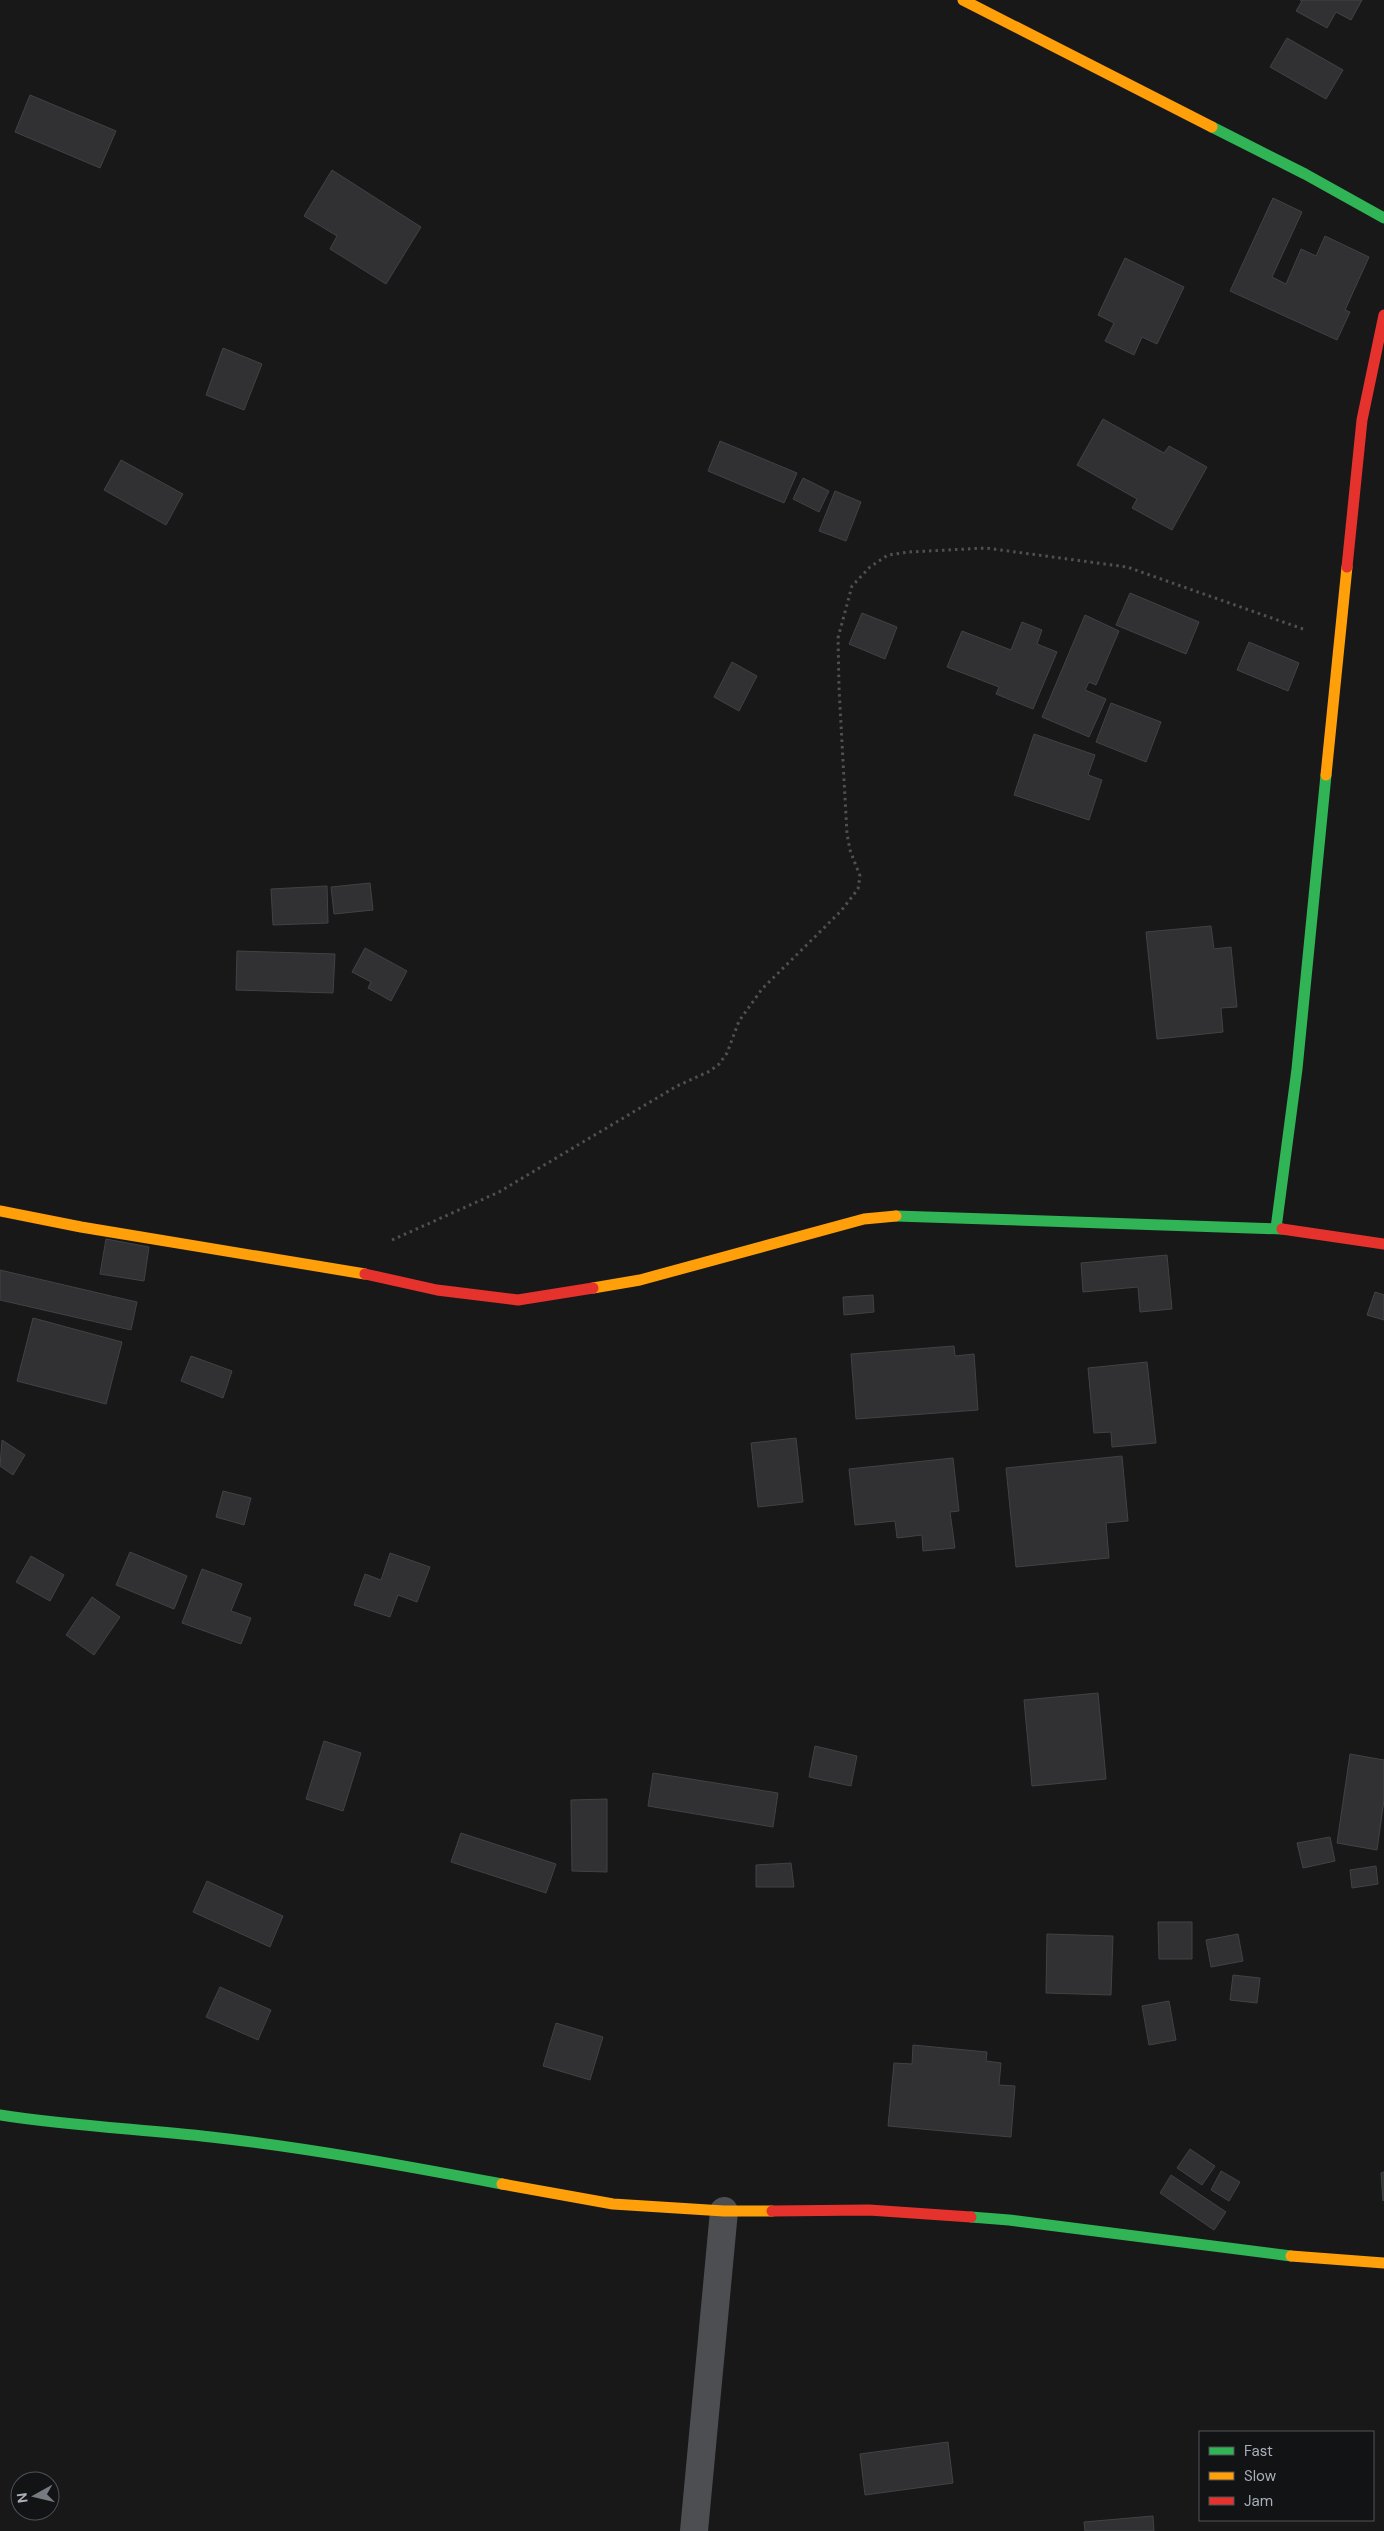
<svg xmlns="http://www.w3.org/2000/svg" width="1384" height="2531" font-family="'DM Sans',sans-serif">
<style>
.building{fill:#313133;stroke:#414245}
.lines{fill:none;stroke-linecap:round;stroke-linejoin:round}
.path{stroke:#4e5053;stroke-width:3;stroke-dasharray:2.5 4;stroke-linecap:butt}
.street{stroke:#4c4e52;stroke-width:28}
.fast{stroke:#30b455;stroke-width:11}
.slow{stroke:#ff9f0a;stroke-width:11}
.jam{stroke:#e5322d;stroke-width:11}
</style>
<rect width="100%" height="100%" fill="#181819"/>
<g class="building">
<polygon points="1300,0 1362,0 1351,20 1336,12 1327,28 1296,11 1302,1"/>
<polygon points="1287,38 1343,70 1326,99 1270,67"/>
<polygon points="30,95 116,131 100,168 15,132"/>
<polygon points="332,170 421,227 386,284 330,249 337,236 304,216"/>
<polygon points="1273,198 1302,212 1272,277 1286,284 1301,249 1316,256 1325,236 1369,257 1345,310 1350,312 1337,340 1230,291"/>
<polygon points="1125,258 1184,287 1157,344 1142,337 1134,355 1105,341 1114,323 1098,315"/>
<polygon points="223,348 262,364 244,410 206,395"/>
<polygon points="1103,419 1164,453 1169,446 1207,467 1172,530 1132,508 1137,499 1077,465"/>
<polygon points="720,441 797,473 784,503 708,471"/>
<polygon points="121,460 183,494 166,525 104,490"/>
<polygon points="803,478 829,491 819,512 793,499"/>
<polygon points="835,491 861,502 846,541 819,531"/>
<polygon points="1130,593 1199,622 1186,654 1116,625"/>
<polygon points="862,613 897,627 885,659 849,644"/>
<polygon points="1085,615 1119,631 1096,685 1089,682 1085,690 1106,699 1089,737 1042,717"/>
<polygon points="1022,622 1042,630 1037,644 1057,652 1033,709 996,694 999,687 947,667 962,631 1011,650"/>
<polygon points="1249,642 1299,663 1288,691 1237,670"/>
<polygon points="732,662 757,676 739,711 714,697"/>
<polygon points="1111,703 1161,722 1146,762 1096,742"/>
<polygon points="1034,734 1095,755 1088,775 1102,780 1089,820 1014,795"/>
<polygon points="370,883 373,910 334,914 331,887"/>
<polygon points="327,886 328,923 273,925 271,889"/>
<polygon points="1211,926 1214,949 1231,947 1237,1007 1221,1008 1223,1032 1157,1039 1146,932"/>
<polygon points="365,948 407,971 391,1001 368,988 371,982 352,972"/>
<polygon points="237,951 335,954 333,993 236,990"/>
<polygon points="106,1239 149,1247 144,1281 100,1274"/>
<polygon points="1167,1255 1172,1309 1140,1312 1138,1287 1083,1292 1081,1263"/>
<polygon points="0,1270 137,1302 131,1330 0,1300"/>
<polygon points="1375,1292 1384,1295 1384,1320 1367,1315"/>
<polygon points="873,1295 874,1312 844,1315 843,1297"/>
<polygon points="33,1318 122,1342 106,1404 17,1381"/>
<polygon points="954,1346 955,1356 974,1354 978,1410 856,1419 851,1354"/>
<polygon points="191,1356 232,1371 223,1398 181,1381"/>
<polygon points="1147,1362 1156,1443 1112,1447 1111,1432 1094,1433 1088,1368"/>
<polygon points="796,1438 803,1502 758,1507 751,1443"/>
<polygon points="2,1440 25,1455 13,1475 0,1466"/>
<polygon points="1122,1456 1128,1521 1106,1523 1109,1558 1016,1567 1006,1468"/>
<polygon points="953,1458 959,1511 950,1512 955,1548 923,1551 922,1535 897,1538 895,1521 855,1525 849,1469"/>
<polygon points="223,1491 251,1498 244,1525 216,1517"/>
<polygon points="130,1552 187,1576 174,1609 116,1585"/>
<polygon points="390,1553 430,1567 417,1602 398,1595 390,1617 354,1605 365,1574 381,1580"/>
<polygon points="31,1556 64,1575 50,1601 16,1582"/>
<polygon points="202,1569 242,1584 231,1611 251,1618 241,1644 182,1623"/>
<polygon points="92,1597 120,1617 94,1655 66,1635"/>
<polygon points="1098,1693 1106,1779 1032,1786 1024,1700"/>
<polygon points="324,1741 361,1753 343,1811 306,1799"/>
<polygon points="815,1746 857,1756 851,1786 809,1777"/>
<polygon points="1350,1754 1384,1760 1384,1800 1377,1850 1337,1843"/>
<polygon points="653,1773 778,1793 773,1827 648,1806"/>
<polygon points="607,1799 607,1872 572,1871 571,1800"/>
<polygon points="461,1833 556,1864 546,1893 451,1862"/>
<polygon points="1330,1837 1335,1861 1303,1868 1297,1843"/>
<polygon points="791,1863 794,1887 756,1887 756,1865"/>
<polygon points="1376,1866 1378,1884 1352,1888 1350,1870"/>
<polygon points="207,1881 283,1916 270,1947 193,1912"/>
<polygon points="1158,1922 1192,1922 1192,1959 1159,1959"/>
<polygon points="1047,1934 1113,1936 1111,1995 1046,1993"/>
<polygon points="1238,1934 1243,1961 1211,1967 1206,1940"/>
<polygon points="1233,1975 1260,1978 1257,2003 1230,2000"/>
<polygon points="220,1987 271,2010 258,2040 206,2017"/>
<polygon points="1169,2001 1176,2040 1149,2045 1142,2006"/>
<polygon points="556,2023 603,2037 590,2080 543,2066"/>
<polygon points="913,2045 987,2052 986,2061 1001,2063 999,2085 1015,2086 1011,2137 888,2126 894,2063 912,2064"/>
<polygon points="1190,2149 1215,2166 1202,2185 1177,2168"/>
<polygon points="1221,2171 1240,2182 1229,2201 1211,2190"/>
<polygon points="1384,2172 1384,2200 1383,2201 1381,2173"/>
<polygon points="1171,2175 1226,2212 1214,2230 1160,2193"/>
<polygon points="948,2442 953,2483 865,2495 860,2454"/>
<polygon points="1153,2516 1154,2531 1085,2531 1084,2522"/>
</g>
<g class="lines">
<polyline class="path" points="392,1240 499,1192 677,1086 710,1071 719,1064 727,1053 739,1021 762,989 841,911 858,889 860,876 850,850 847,834 839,688 838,638 852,586 870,567 888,555 909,552 986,548 1127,567 1303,629"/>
<polyline class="street" points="694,2531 724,2211"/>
<g class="fast">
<polyline points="1212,127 1305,174 1384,218"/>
<polyline points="896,1216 1282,1229"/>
<polyline points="1276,1228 1297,1069 1326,775"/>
<path d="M0 2115C70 2126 140 2129 211 2137 309 2148 406 2166 502 2184"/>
<polyline points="971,2217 1009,2220 1291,2256"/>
</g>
<g class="slow">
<polyline points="963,0 1212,127"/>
<polyline points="1326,775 1347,567"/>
<polyline points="0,1211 81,1227 365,1274"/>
<polyline points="593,1288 640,1280 864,1219 896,1216"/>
<polyline points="502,2184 613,2204 724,2211 772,2211"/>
<polyline points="1291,2256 1384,2263"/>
</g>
<g class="jam">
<polyline points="1347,567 1362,420 1384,315"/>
<polyline points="1282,1229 1384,1244"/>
<polyline points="365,1274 437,1290 518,1300 593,1288"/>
<polyline points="772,2211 869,2210 971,2217"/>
</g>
</g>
<rect x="1199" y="2431" width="175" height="90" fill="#121315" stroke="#4e5257"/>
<rect x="1209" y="2447" width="25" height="8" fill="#30b455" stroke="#4e5257"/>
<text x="1244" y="2456" font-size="15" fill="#a9b0ba">Fast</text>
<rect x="1209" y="2472" width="25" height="8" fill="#ff9f0a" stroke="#4e5257"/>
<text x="1244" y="2481" font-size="15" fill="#a9b0ba">Slow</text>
<rect x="1209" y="2497" width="25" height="8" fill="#e5322d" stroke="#4e5257"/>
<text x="1244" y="2506" font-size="15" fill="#a9b0ba">Jam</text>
<g transform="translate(35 2496) rotate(262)"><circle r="24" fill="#121315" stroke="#4e5257"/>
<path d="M0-4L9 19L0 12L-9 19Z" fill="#767b82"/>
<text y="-8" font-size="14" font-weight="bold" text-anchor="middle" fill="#a9b0ba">N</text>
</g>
</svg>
